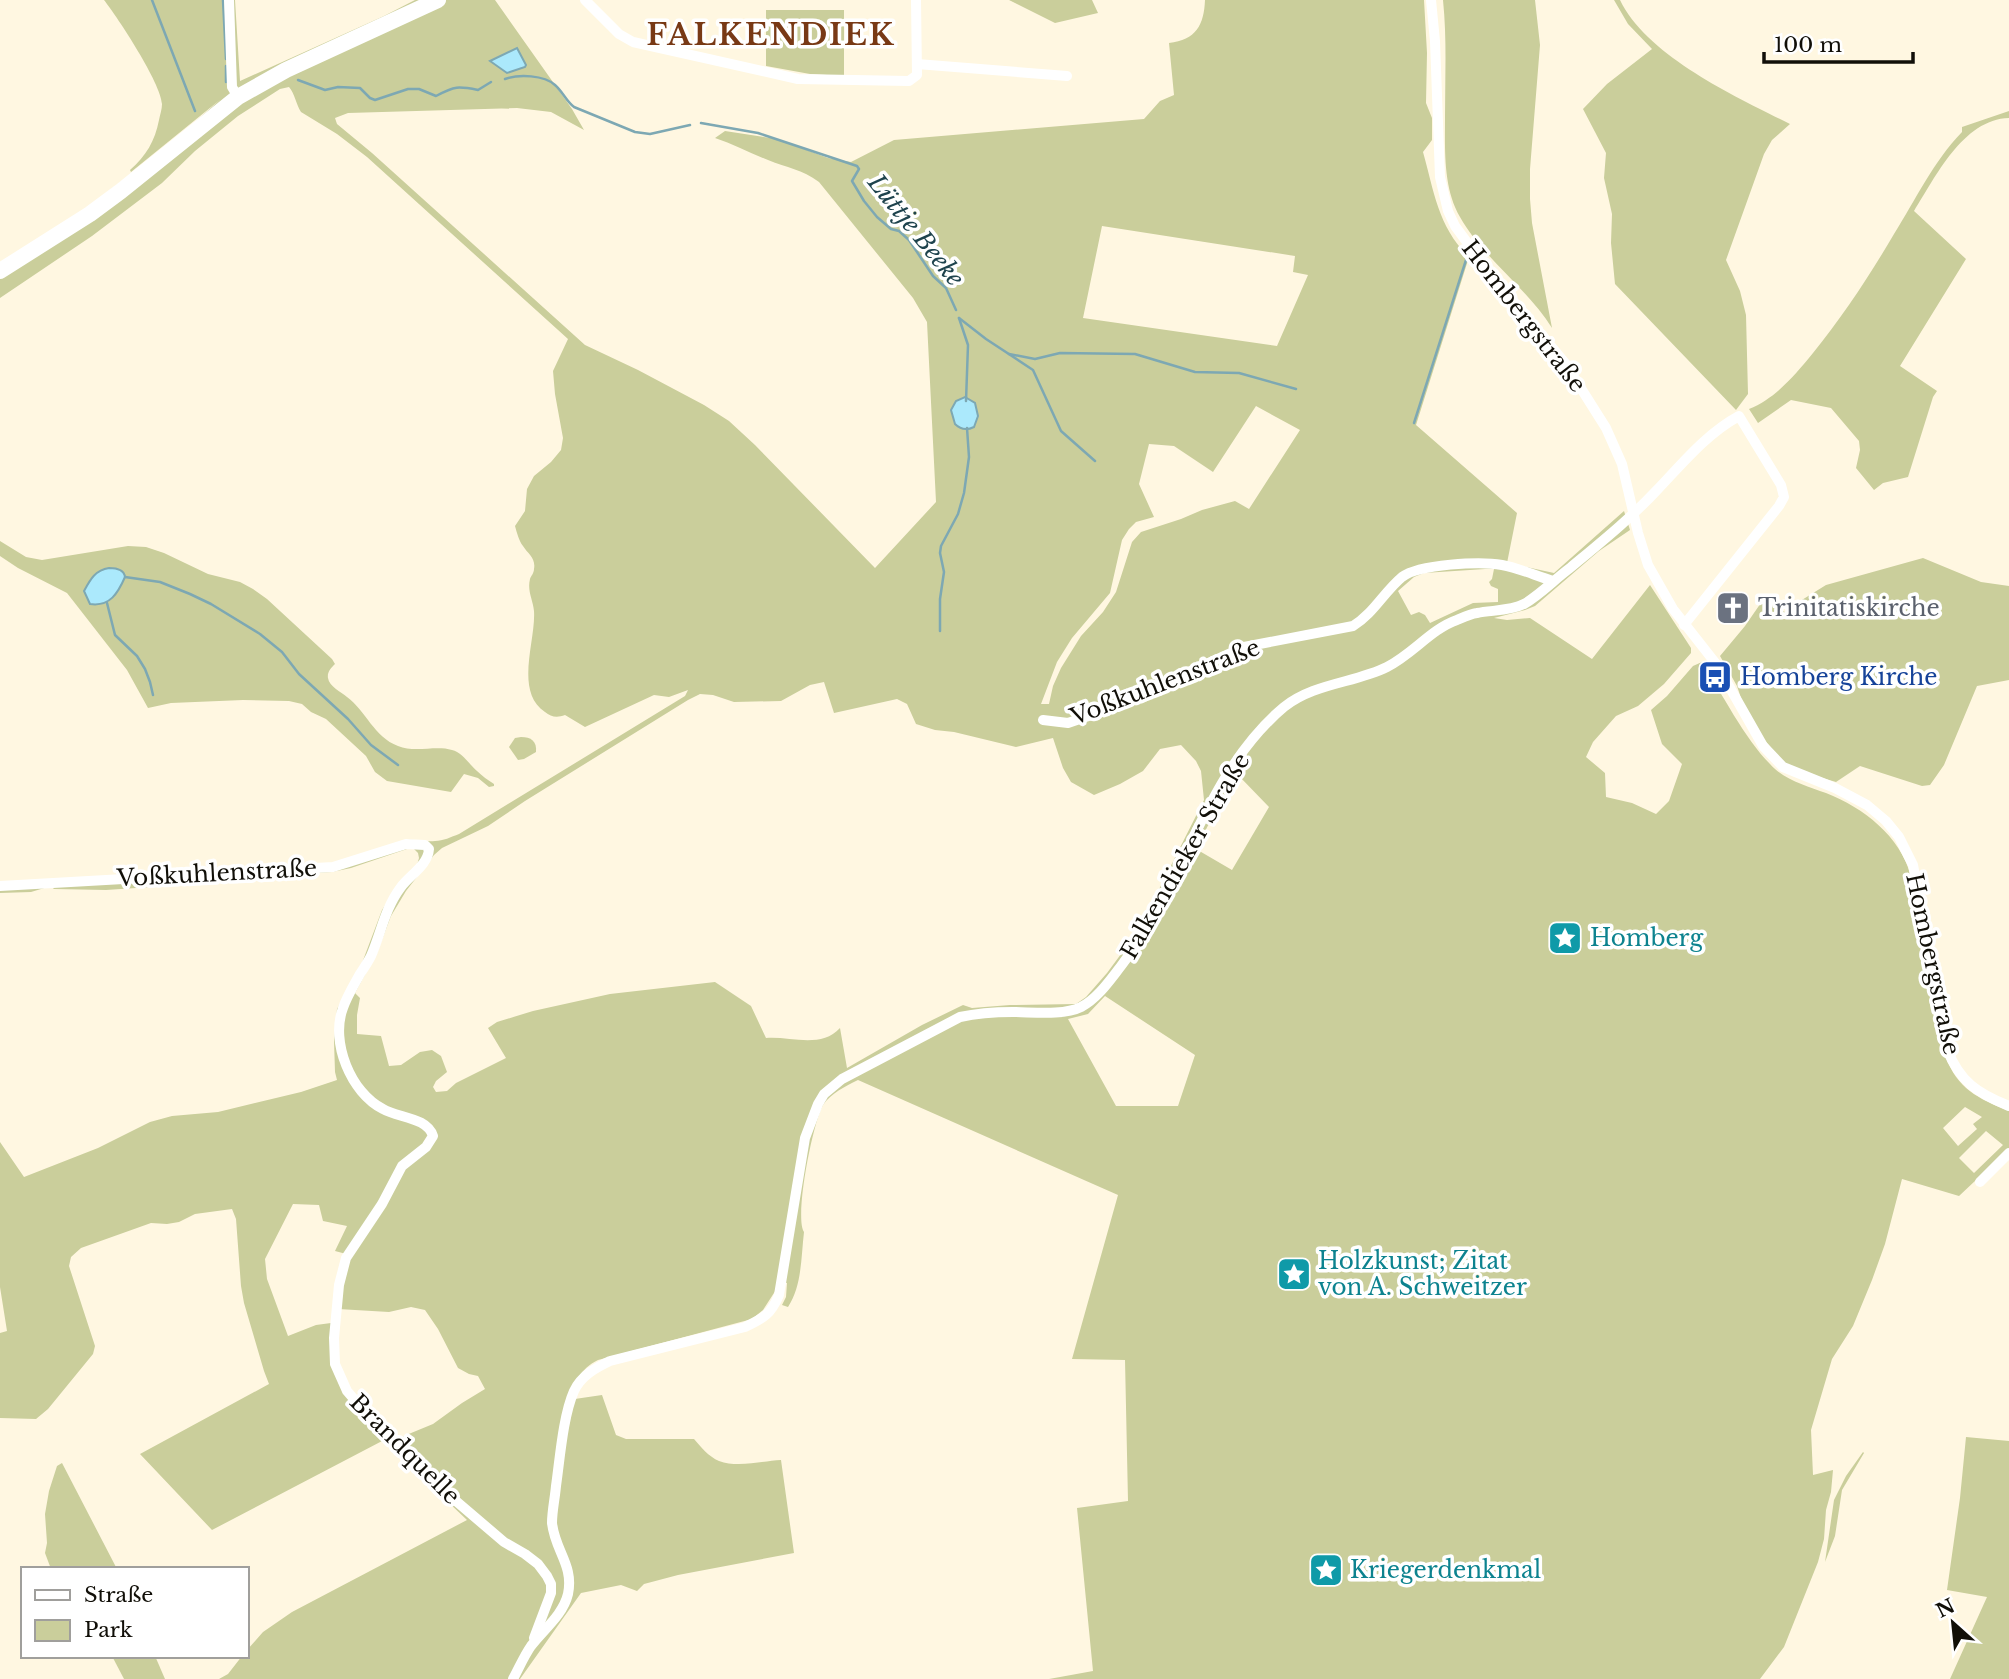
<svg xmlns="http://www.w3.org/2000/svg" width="2009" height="1679" font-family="'Libre Baskerville',serif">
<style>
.green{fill:#cace9b;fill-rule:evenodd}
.water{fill:#abe9fc;stroke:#7da8b3;stroke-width:2}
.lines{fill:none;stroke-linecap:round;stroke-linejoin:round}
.stream{stroke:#7da8b3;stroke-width:2.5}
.street{stroke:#fff;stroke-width:10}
.secondary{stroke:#fff;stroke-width:16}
.labels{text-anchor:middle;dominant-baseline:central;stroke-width:7;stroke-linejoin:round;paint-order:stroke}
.street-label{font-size:23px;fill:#110f08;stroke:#fff}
.worship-label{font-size:23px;fill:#5b616d;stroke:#fff;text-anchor:start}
.transit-label{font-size:23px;fill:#164399;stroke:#fff;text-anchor:start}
.culture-label{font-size:23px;fill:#0d838f;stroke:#fff;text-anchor:start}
.water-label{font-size:24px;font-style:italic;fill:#1e434d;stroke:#fff}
.district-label{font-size:30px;font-weight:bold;letter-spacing:2px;fill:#783915;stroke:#fff}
</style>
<rect width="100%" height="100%" fill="#fff7e1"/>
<g class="green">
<path d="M104 0H235L240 81 384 16 415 0H495L572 109 584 130 551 112 517 108 348 113 335 118 337 124 372 153 585 345 638 370 704 405 729 421 755 445 875 568 936 502 927 322 913 298 819 182C802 169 787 168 768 160 750 153 733 144 715 138L725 131 777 139 828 158 851 162 894 140 1144 119 1160 101 1174 95 1169 43C1196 40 1204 25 1205 0H1424L1427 53 1426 103 1432 118V140L1423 152C1434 191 1438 227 1469 257L1416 425 1517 513 1507 563 1554 573 1624 511 1630 530 1599 551 1535 606 1525 610 1494 618 1507 620 1530 618 1592 659 1650 585 1691 648V653L1664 684 1638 706 1616 716 1593 742 1586 757 1605 773 1606 797 1632 803 1656 814 1669 801 1682 764 1662 744 1651 710 1667 696 1693 666 1702 662C1721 692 1745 739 1770 764 1784 780 1807 786 1826 793 1864 808 1900 836 1911 876L1945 1056C1958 1089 1977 1098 2009 1111V1149L1959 1196 1902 1179 1885 1244 1872 1280 1853 1326 1832 1359 1811 1430 1813 1475 1833 1470 1831 1492 1826 1510 1824 1539 1818 1562 1784 1647 1760 1679H1049L1093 1671 1077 1508 1128 1501 1125 1360 1072 1359 1118 1195 858 1080C846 1086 831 1093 823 1105 813 1122 794 1217 804 1232 801 1257 802 1286 788 1307L782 1305 786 1297 787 1283 781 1282 763 1310 752 1319 598 1360C580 1369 575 1382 568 1400L602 1395 616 1435 626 1439H694C700 1446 709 1457 719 1461 738 1468 762 1461 781 1460L794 1553 678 1575 644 1584 637 1591 621 1585 581 1593 520 1679H219L228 1674 242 1656H247V1650L263 1632 292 1612 467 1520 388 1445 399 1438 433 1424 462 1403 485 1389 478 1376 469 1374 458 1368 438 1329 425 1310 411 1307 389 1312 338 1309 350 1255 335 1251 347 1226 323 1221 319 1205 293 1204 265 1259 267 1279 288 1336 316 1325 331 1323 332 1366 384 1440 212 1530 140 1454 269 1384 264 1371 244 1303 241 1286 236 1219 232 1209 195 1214 179 1222 167 1224 151 1223 81 1248 71 1257 69 1266 95 1346 93 1354 48 1409 36 1419 0 1418V1333L7 1331 0 1287V1142L24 1177 98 1148 150 1122 172 1116 218 1112 301 1092 337 1080 335 1072 334 1041 337 1009 362 963 382 910 398 885 417 865 419 858 418 853 414 849H407L351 868 332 872 177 881 175 883 151 887 106 890 54 889 51 886 31 892 0 893V883L333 864 405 840C416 839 425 842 435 841 443 841 451 837 459 834L685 696 688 690 669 697 654 695 585 727 565 715C557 718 551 717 545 712 514 691 536 641 534 611 533 600 527 591 530 579 531 576 534 573 534 569 536 558 528 554 523 546 519 541 517 533 515 526L525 511 527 489 534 476 551 462 561 450 563 438 555 394 553 371 568 339 367 157 337 134 301 112C296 104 295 94 289 87L280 89 238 116 195 151 162 183 92 236 0 298V263L85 209 169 145 221 99 131 172 130 170C146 156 155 141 159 120 160 115 162 109 162 104 161 83 118 18 104 0ZM1102 226 1295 256 1293 272 1308 275 1277 346 1083 318ZM1256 406 1300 430 1249 509 1235 501 1202 510 1181 519 1141 532 1132 542 1116 592 1103 612 1081 636 1061 668 1053 686 1049 704H1041L1057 662 1072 638 1110 593 1122 540 1129 529 1136 522 1154 517 1139 484 1149 444 1174 446 1213 472ZM1485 569H1494L1492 579 1489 582 1491 586 1498 589V602L1473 603 1430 623 1425 615 1419 612 1411 615 1398 591 1414 577 1424 573ZM824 682 834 713 897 699 907 704 916 724 935 730 954 732 1016 747 1053 738 1063 768 1071 782 1094 795 1120 784 1143 771 1160 749 1181 745 1196 761 1201 771 1204 800 1138 931 1107 973 1086 997 1076 1004 1010 1005 972 1008 963 1005 922 1025 847 1068 840 1028C821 1049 790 1036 766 1038L751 1006 715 982 610 994 533 1011 497 1022 488 1028 506 1058 456 1083 447 1091 436 1092 433 1087 436 1081 447 1072 441 1056 432 1050 420 1052 401 1065 389 1066 381 1036 357 1034V1015L360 998 355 993 377 953 391 916 406 891 434 855 442 848 488 826 525 801 688 700 700 694 713 695 734 702 781 701 810 685ZM1238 775 1269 807 1232 870 1196 849 1222 798ZM1105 996 1195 1055 1178 1106H1116L1068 1019 1088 1014ZM1965 1107 1982 1117 1973 1124 1977 1129 1958 1146 1943 1128ZM1986 1131 2003 1145 1974 1173 1959 1158Z"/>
<polygon points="1009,0 1092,0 1098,13 1055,23"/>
<path d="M1443 0H1535L1540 45 1530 169V199L1532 223 1552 328C1526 287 1483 258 1460 217 1443 188 1445 150 1445 118 1445 78 1447 39 1443 0Z"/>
<path d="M1614 0H1620C1647 56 1736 97 1790 124L1772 140 1764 154 1726 260 1740 291 1746 315 1748 394 1736 410 1615 284 1611 243 1612 214 1604 178 1606 153 1583 109 1607 84 1652 49 1628 24Z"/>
<polygon points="766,10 844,10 844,76 810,74 766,66"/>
<path d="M2009 111V118C1963 119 1935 178 1914 211L1966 259 1900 366 1937 391 1933 397 1908 477 1883 483 1874 490 1856 468 1860 450 1859 441 1831 408 1791 400 1758 423 1749 409C1776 398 1795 375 1813 353 1843 316 1870 275 1894 234 1916 199 1933 162 1962 132V127Z"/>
<path d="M0 541 26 557 42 560 128 546 146 547 164 553 208 574 240 582 253 589 267 599 332 659 335 664C331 668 327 672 328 678 329 686 341 692 347 697 366 711 374 737 398 746 415 753 436 745 452 750 462 752 469 764 477 771 482 776 488 780 494 784V786L489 787 478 778 464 774 451 792 387 781 375 772 366 756 326 719 311 712 302 704 289 701 243 700 171 703 148 708 127 670 67 593 18 568 0 556Z"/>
<polygon points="1923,558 1981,582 2009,586 2009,680 1977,686 1944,765 1930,785 1922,786 1860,766 1836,782 1802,772 1783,762 1763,738 1742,701 1737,686 1720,656 1745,626 1765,597 1786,613 1797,603 1826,585"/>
<path d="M521 737C531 737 537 741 536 752L524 759 518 760 509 747 515 738Z"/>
<polygon points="1966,1437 2009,1441 2009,1679 1950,1679 1987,1597 1947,1590 1960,1498"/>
<polygon points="1863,1452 1864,1453 1842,1490 1835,1536 1825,1562 1834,1500 1846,1476"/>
<polygon points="62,1463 117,1569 51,1569 45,1553 47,1543 45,1514 49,1491 57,1466"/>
<polygon points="112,1656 155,1656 165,1679 124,1679"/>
</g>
<g class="water">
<polygon points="517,48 526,65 525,67 507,73 490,61"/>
<path d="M965 397 975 403 978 416 974 427C966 431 960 429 955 424L951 410 956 401Z"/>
<path d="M109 568C116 568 124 569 125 577 118 593 110 607 90 604L84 591C90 580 95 570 109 568Z"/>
</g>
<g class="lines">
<g class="stream">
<polyline points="152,0 195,111"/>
<polyline points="223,0 226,59"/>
<path d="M505 79C519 74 544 75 555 85 563 92 566 101 574 107L635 132 650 134 690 125"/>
<path d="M298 80 325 90 338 87 360 88 370 98 375 100 408 89H419L436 96C455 86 458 86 478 90L491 82"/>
<polyline points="226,82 226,66"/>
<polyline points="701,123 758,133 857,166 859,169 852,181 864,201 877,217 891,229 899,231 909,240 933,276 946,288 956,310"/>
<polyline points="959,318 968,345 966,401"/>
<polyline points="959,318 986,339 1033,370 1061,431 1095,461"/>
<polyline points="1009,354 1035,359 1060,353 1135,354 1195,372 1239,373 1296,389"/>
<polyline points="1414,423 1466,260"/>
<polyline points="125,577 160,582 190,594 211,604 260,634 282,652 299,674 348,719 371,745 398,765"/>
<polyline points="107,603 115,635 137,656 145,669 150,682 153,695"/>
<polyline points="940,631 940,599 944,572 940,553 941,546 958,514 964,493 969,457 967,428"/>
</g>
<g class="street">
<polyline points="229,0 232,87 238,97"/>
<polyline points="585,0 619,34 633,42 798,79 909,81 917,75 916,0"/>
<path d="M1431 0 1435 41 1440 177 1448 211 1455 226 1489 272 1565 363 1606 428 1622 464 1638 533 1648 565 1673 609 1717 665 1763 746 1783 767 1835 788 1867 805 1886 821 1899 837 1913 865 1947 1049C1960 1082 1977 1093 2009 1106"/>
<polyline points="917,64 1067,76"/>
<path d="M1043 720 1068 723 1100 712 1244 647 1353 626C1373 614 1384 592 1402 577 1419 564 1481 561 1502 565 1519 568 1536 576 1553 581"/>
<path d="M0 886 333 867 406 844 425 845 429 849C428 865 410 875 401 887 385 908 381 933 371 956 368 962 364 968 360 974 354 985 347 996 343 1008 330 1042 351 1093 383 1109 398 1118 427 1117 433 1136L426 1147 402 1166 382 1204 346 1258 339 1285 334 1338 335 1364 347 1391 379 1428 415 1466 504 1542 525 1554 538 1564 547 1576 551 1584V1593L534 1638"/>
<polyline points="1980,1182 2009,1153"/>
<path d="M513 1679C519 1668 524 1656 531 1646 543 1630 563 1615 568 1594 574 1565 555 1551 552 1523 552 1511 555 1498 556 1486 560 1458 563 1416 574 1391 581 1376 595 1368 610 1361L745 1327C764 1318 771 1314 779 1295L805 1138 818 1104 824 1094 842 1079 960 1017C978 1013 995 1012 1013 1012 1032 1012 1063 1016 1081 1007 1098 998 1110 980 1121 966 1183 886 1205 773 1284 707 1314 683 1355 683 1387 667 1413 654 1431 629 1457 620 1464 617 1470 614 1477 613 1492 610 1511 611 1524 604 1540 595 1555 579 1570 568 1600 543 1630 519 1657 490 1682 464 1706 434 1739 416L1781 485 1784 497 1779 506 1684 625"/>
</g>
<polyline class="secondary" points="0,271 90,214 121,191 238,97 286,70 438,0"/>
</g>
<defs>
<g id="church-square" transform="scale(1.75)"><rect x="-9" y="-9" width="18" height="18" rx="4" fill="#6b7280" stroke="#fff"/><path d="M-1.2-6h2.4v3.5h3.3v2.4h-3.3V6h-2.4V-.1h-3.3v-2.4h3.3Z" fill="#fff"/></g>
<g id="bus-square" transform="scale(1.75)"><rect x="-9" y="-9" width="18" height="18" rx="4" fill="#1a4fb4" stroke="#fff"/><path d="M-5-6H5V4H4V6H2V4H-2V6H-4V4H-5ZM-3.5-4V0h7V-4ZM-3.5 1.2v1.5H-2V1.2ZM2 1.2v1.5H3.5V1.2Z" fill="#fff"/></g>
<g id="sight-square" transform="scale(1.75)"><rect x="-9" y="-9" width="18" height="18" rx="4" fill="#0f9aa8" stroke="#fff"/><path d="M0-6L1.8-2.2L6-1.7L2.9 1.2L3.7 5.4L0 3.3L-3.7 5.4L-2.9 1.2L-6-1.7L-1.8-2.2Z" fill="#fff"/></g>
</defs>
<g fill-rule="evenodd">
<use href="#church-square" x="1733" y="608"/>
<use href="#bus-square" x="1715" y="677"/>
<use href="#sight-square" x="1565" y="938"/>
<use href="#sight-square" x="1294" y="1274"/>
<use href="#sight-square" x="1326" y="1570"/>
</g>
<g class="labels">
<g class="street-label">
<text transform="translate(1524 316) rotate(52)">Hombergstraße</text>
<text transform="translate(1165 682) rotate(-21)">Voßkuhlenstraße</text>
<text transform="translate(1185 856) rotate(-60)">Falkendieker Straße</text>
<text transform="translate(217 873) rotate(-3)">Voßkuhlenstraße</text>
<text transform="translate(1933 964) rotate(78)">Hombergstraße</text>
<text transform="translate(405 1449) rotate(45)">Brandquelle</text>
</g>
<g class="worship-label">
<text x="1758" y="608">Trinitatiskirche</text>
</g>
<g class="transit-label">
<text x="1740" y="677">Homberg Kirche</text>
</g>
<g class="culture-label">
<text x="1590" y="938">Homberg</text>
<text x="1318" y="1261">Holzkunst; Zitat<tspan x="1318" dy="26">von A. Schweitzer</tspan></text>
<text x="1350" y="1570">Kriegerdenkmal</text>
</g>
<g class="water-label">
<text transform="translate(916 230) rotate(51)">Lüttje Beeke</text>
</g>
<g class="district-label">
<text x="771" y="34">FALKENDIEK</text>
</g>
</g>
<rect x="21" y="1567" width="228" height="91" fill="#ffffff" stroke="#a09f9c" stroke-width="2"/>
<rect x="35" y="1590" width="35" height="10" fill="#ffffff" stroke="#a09f9c" stroke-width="2"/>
<text x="84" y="1602" font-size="21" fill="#110f08">Straße</text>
<rect x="35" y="1620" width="35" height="21" fill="#cace9b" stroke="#a09f9c" stroke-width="2"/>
<text x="84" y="1637" font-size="21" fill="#110f08">Park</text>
<g transform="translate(1953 1623) rotate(333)" stroke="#ffffff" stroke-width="5" paint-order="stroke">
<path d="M0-5L12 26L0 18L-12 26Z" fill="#110f08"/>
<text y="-10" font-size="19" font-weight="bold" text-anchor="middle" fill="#110f08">N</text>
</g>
<path d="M1764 52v10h149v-10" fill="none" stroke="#110f08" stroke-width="3.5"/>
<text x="1774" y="52" font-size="21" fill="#110f08" stroke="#ffffff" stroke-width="5" paint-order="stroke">100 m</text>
</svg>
